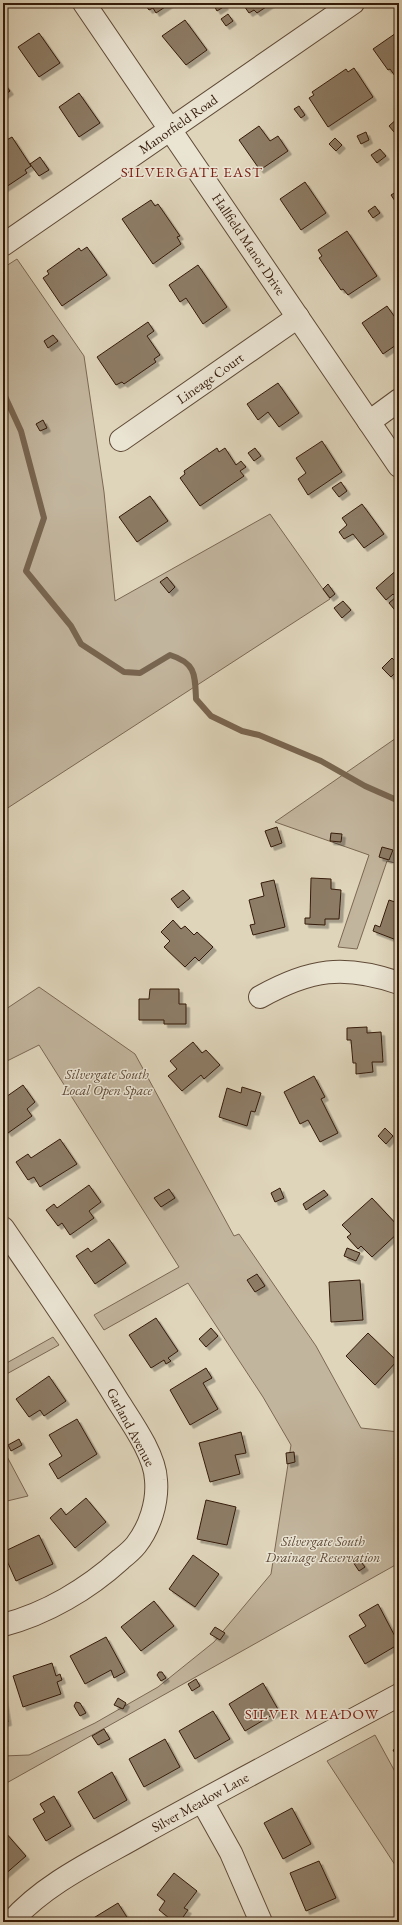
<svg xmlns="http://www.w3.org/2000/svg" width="402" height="1925" font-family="'EB Garamond',serif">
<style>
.green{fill:#c2b59d;stroke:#7b6854}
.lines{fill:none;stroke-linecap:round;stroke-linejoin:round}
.stream{stroke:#786550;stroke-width:6}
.building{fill:#8d7c66;stroke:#341b0a;filter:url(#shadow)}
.minor-casing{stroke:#5f4a36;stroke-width:24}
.minor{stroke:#eae4d3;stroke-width:22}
.labels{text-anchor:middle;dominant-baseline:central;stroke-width:3;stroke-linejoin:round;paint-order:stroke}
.street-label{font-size:14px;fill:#341b0a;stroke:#eae4d3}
.park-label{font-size:14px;font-style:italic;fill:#5f4936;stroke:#eae4d3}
.neighbourhood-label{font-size:15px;letter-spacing:1px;fill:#7a1f14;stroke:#eae4d3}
</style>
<defs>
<filter id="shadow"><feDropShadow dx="3.5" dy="3.5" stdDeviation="0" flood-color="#0004"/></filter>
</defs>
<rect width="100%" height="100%" fill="#dfd5bb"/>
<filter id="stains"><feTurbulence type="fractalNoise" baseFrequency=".005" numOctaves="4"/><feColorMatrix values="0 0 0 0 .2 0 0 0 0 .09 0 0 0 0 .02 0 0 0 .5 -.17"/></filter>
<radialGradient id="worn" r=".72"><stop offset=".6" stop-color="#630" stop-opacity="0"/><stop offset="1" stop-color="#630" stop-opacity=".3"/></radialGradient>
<g class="green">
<polygon points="17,259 84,356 104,492 115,601 270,514 330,599 3,811 3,268"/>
<polygon points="399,736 399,864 387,861 357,949 338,947 369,855 275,822"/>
<polygon points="39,987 135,1054 234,1236 239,1234 316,1346 361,1428 399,1432 399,1563 3,1785 3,1756 29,1755 95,1723 158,1687 214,1642 271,1574 291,1445 263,1397 188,1283 104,1330 94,1315 179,1267 39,1045 3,1063 3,1011"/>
<polygon points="53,1337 59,1345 3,1376 3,1365"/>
<polygon points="3,1449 28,1496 3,1502"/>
<polygon points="375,1735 399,1779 399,1871 327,1761"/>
</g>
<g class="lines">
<path class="stream" d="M3 392 21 431 44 518 26 571 71 626 81 644 124 672 140 673 170 655C196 663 195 675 196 699L211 716 242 731 259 735 321 761 365 786 399 801"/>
</g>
<g class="building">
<polygon points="144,3 171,3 156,13 153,8 149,10"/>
<polygon points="215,3 223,3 225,6 217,11 213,4"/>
<polygon points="242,3 272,3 257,13 254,10 249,13"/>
<polygon points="228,14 233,21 226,26 221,19"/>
<polygon points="185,20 207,50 186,65 162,36"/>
<polygon points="399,31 399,73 395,76 390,69 388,70 373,49"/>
<polygon points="39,33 60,63 39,77 18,47"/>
<polygon points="354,68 373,97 328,127 309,98 314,95 312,92 346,69 348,72"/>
<polygon points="3,82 10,91 3,96"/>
<polygon points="79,93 100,123 79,137 59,107"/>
<polygon points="299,106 305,115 301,118 294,109"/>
<polygon points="399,117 399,128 394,132 389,126"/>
<polygon points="259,126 270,141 278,136 288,151 260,170 239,140"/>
<polygon points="366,132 369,140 361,144 357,136"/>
<polygon points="12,137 31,166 25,170 27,173 3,189 3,142"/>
<polygon points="335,138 342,145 336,151 329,144"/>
<polygon points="380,149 386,156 377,163 371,155"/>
<polygon points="40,157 49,170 39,176 30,164"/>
<polygon points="305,182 326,213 301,230 280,199"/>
<polygon points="399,190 399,207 391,195"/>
<polygon points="151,200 155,206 158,204 180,236 177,237 181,244 153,264 122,219"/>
<polygon points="375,206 380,213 373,218 368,211"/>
<polygon points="347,231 377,276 348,295 343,289 341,290 319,258 322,256 318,250"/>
<polygon points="87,247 107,275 62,306 43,278 49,274 47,271 79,248 81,251"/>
<polygon points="198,265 227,307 203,324 186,298 180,302 169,285"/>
<polygon points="387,306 399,323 399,343 383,354 362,323"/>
<polygon points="148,322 154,331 147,336 160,355 154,359 156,362 124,384 122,382 116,385 97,357"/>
<polygon points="53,335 58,341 48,348 44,341"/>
<polygon points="278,383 299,413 279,427 268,412 258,420 247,404"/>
<polygon points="43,420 47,428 40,431 36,424"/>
<polygon points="322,441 342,472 308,495 298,479 306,473 296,458"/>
<polygon points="217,448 219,452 225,448 236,465 241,461 246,467 240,471 244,476 200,506 180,478 185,474 184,471"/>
<polygon points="255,448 261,456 254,461 248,453"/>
<polygon points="341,482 347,491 339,497 332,488"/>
<polygon points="150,496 168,521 137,542 119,517"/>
<polygon points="362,504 384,534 364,548 353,534 344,539 339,532 347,525 342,518"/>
<polygon points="399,568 399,615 389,603 396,597 393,594 386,600 376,588"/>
<polygon points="167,577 175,587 169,593 160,582"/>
<polygon points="328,584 335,594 330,598 323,589"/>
<polygon points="343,601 351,610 342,618 334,608"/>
<polygon points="392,658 399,665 399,669 391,677 382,668"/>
<polygon points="277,827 282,843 271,847 265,831"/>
<polygon points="331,833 342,834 341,842 330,841"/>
<polygon points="382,847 393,850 389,860 379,857"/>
<polygon points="311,878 331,879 331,889 341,890 339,919 325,919 325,925 305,924 305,918 310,918"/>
<polygon points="274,880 285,927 253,935 250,925 255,924 249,900 264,896 261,883"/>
<polygon points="183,890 190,898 178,908 171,899"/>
<polygon points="389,900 398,903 399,901 399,941 373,931 375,925 380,927"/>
<polygon points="173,920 181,929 185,926 194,935 197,932 213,947 199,961 195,957 185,967 164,947 170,941 161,932"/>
<polygon points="150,989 179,989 179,1004 186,1004 186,1024 164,1024 164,1020 139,1020 139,999 149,999"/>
<polygon points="367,1027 367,1033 381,1032 383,1062 372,1062 373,1072 356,1074 356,1063 353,1063 351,1040 347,1040 347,1028"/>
<polygon points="193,1042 202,1053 206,1050 220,1065 204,1079 201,1075 182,1091 168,1076 177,1069 170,1061"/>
<polygon points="314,1076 325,1097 321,1099 338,1133 320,1142 308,1120 300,1124 284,1092"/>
<polygon points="23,1085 35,1102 27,1109 32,1116 8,1133 3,1126 3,1099"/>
<polygon points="242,1087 261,1093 255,1112 251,1111 247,1126 219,1117 227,1088 241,1093"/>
<polygon points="385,1128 393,1136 386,1144 378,1136"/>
<polygon points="60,1139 77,1164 40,1187 34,1177 28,1180 16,1162 28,1154 31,1158"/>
<polygon points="89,1185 101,1202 89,1211 94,1218 70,1235 62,1223 58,1226 46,1210 54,1204 57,1208"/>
<polygon points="280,1188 284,1198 275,1202 271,1193"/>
<polygon points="169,1189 175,1198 161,1207 154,1198"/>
<polygon points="324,1190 328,1195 306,1210 303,1204"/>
<polygon points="372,1198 399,1227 399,1232 372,1257 361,1246 358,1249 347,1237 351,1234 342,1225"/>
<polygon points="109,1239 126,1263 95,1284 76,1256 88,1248 91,1252"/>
<polygon points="347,1248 360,1253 356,1261 344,1256"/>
<polygon points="257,1274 265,1286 255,1292 247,1280"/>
<polygon points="360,1280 363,1320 331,1322 329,1282"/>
<polygon points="156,1318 178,1351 168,1358 171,1361 166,1364 164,1360 151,1368 129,1335"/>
<polygon points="211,1328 218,1336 206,1347 199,1339"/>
<polygon points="368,1333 397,1361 375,1385 346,1356"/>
<polygon points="206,1368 212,1378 203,1383 218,1409 190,1425 170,1390"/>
<polygon points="49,1376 66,1401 44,1416 40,1410 29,1417 16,1399"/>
<polygon points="77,1419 97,1454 58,1479 49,1464 62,1456 49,1435"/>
<polygon points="241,1432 246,1453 235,1455 240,1474 210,1482 199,1443"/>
<polygon points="19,1439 22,1445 11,1451 8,1445"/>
<polygon points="294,1452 295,1462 287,1464 286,1453"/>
<polygon points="86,1498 106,1522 75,1548 50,1518 61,1508 66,1515"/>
<polygon points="206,1500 236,1507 227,1545 197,1539"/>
<polygon points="39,1535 53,1564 16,1581 3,1552"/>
<polygon points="193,1555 219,1574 195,1607 169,1589"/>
<polygon points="358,1558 365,1567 359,1571 353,1562"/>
<polygon points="154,1601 174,1626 141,1651 121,1627"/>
<polygon points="378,1604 399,1644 365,1664 349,1636 366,1626 359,1615"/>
<polygon points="215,1627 225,1633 220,1640 210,1634"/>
<polygon points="106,1637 125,1672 114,1678 111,1670 85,1684 70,1656"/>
<polygon points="52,1663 56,1676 60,1674 62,1680 57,1682 61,1694 23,1707 13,1676"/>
<polygon points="159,1672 162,1672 166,1678 161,1681 157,1675"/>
<polygon points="196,1679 200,1686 192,1691 188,1684"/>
<polygon points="263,1683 279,1711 245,1731 229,1704"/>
<polygon points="3,1693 8,1722 3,1723"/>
<polygon points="118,1698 126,1703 123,1709 114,1705"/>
<polygon points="76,1702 80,1703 86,1713 80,1716 74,1706"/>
<polygon points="213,1711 230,1739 195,1759 179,1731"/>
<polygon points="104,1729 110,1739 98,1745 92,1736"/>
<polygon points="165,1739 180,1767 144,1787 129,1759"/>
<polygon points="399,1747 399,1760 393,1750"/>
<polygon points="112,1772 127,1800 94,1819 78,1792"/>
<polygon points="54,1796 71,1826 46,1841 33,1819 45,1812 40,1804"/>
<polygon points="292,1808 311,1844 283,1859 264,1823"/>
<polygon points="5,1832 26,1856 3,1876 3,1834"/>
<polygon points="319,1861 336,1898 306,1911 290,1873"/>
<polygon points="174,1873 197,1891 184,1908 188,1910 181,1920 178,1917 174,1922 159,1910 165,1901 157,1895"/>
<polygon points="118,1903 130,1922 87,1922"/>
<polygon points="332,1918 333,1922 344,1918 346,1922 327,1922 326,1920"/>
</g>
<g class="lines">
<g class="minor-casing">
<g id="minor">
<polyline points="84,3 399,466"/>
<polyline points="3,245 353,3"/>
<polyline points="369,422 399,400"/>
<polyline points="121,440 298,317"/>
<path d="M260 997C310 969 344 964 399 983"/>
<path d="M3 1228C42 1285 82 1342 118 1401 132 1423 155 1455 156 1480 158 1502 150 1527 136 1545 132 1550 126 1555 121 1559 88 1589 46 1614 3 1625"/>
<polyline points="202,1801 231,1853 261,1922"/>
<path d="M11 1922C45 1883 98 1859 143 1833 228 1786 314 1741 399 1695"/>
</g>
</g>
<use href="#minor" class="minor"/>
</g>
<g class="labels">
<g class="street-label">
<text transform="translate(178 124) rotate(-35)">Manorfield Road</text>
<text transform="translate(249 244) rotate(56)">Hallfield Manor Drive</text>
<text transform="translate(210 378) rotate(-35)">Lineage Court</text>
<text transform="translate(131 1427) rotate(62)">Garland Avenue</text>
<text transform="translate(200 1802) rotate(-29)">Silver Meadow Lane</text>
</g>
<g class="park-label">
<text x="107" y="1074">Silvergate South<tspan x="107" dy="16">Local Open Space</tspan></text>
<text x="323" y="1541">Silvergate South<tspan x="323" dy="16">Drainage Reservation</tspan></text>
</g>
<g class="neighbourhood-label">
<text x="192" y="171">SILVERGATE EAST</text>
<text x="312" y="1713">SILVER MEADOW</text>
</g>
</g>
<rect width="402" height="1925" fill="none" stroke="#dfd5bb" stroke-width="16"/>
<rect x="4" y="4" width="394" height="1917" fill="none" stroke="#341b0a" stroke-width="2"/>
<rect x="8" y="8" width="386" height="1909" fill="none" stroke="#341b0a"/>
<rect width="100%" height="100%" filter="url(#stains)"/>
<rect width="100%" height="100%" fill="url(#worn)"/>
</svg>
